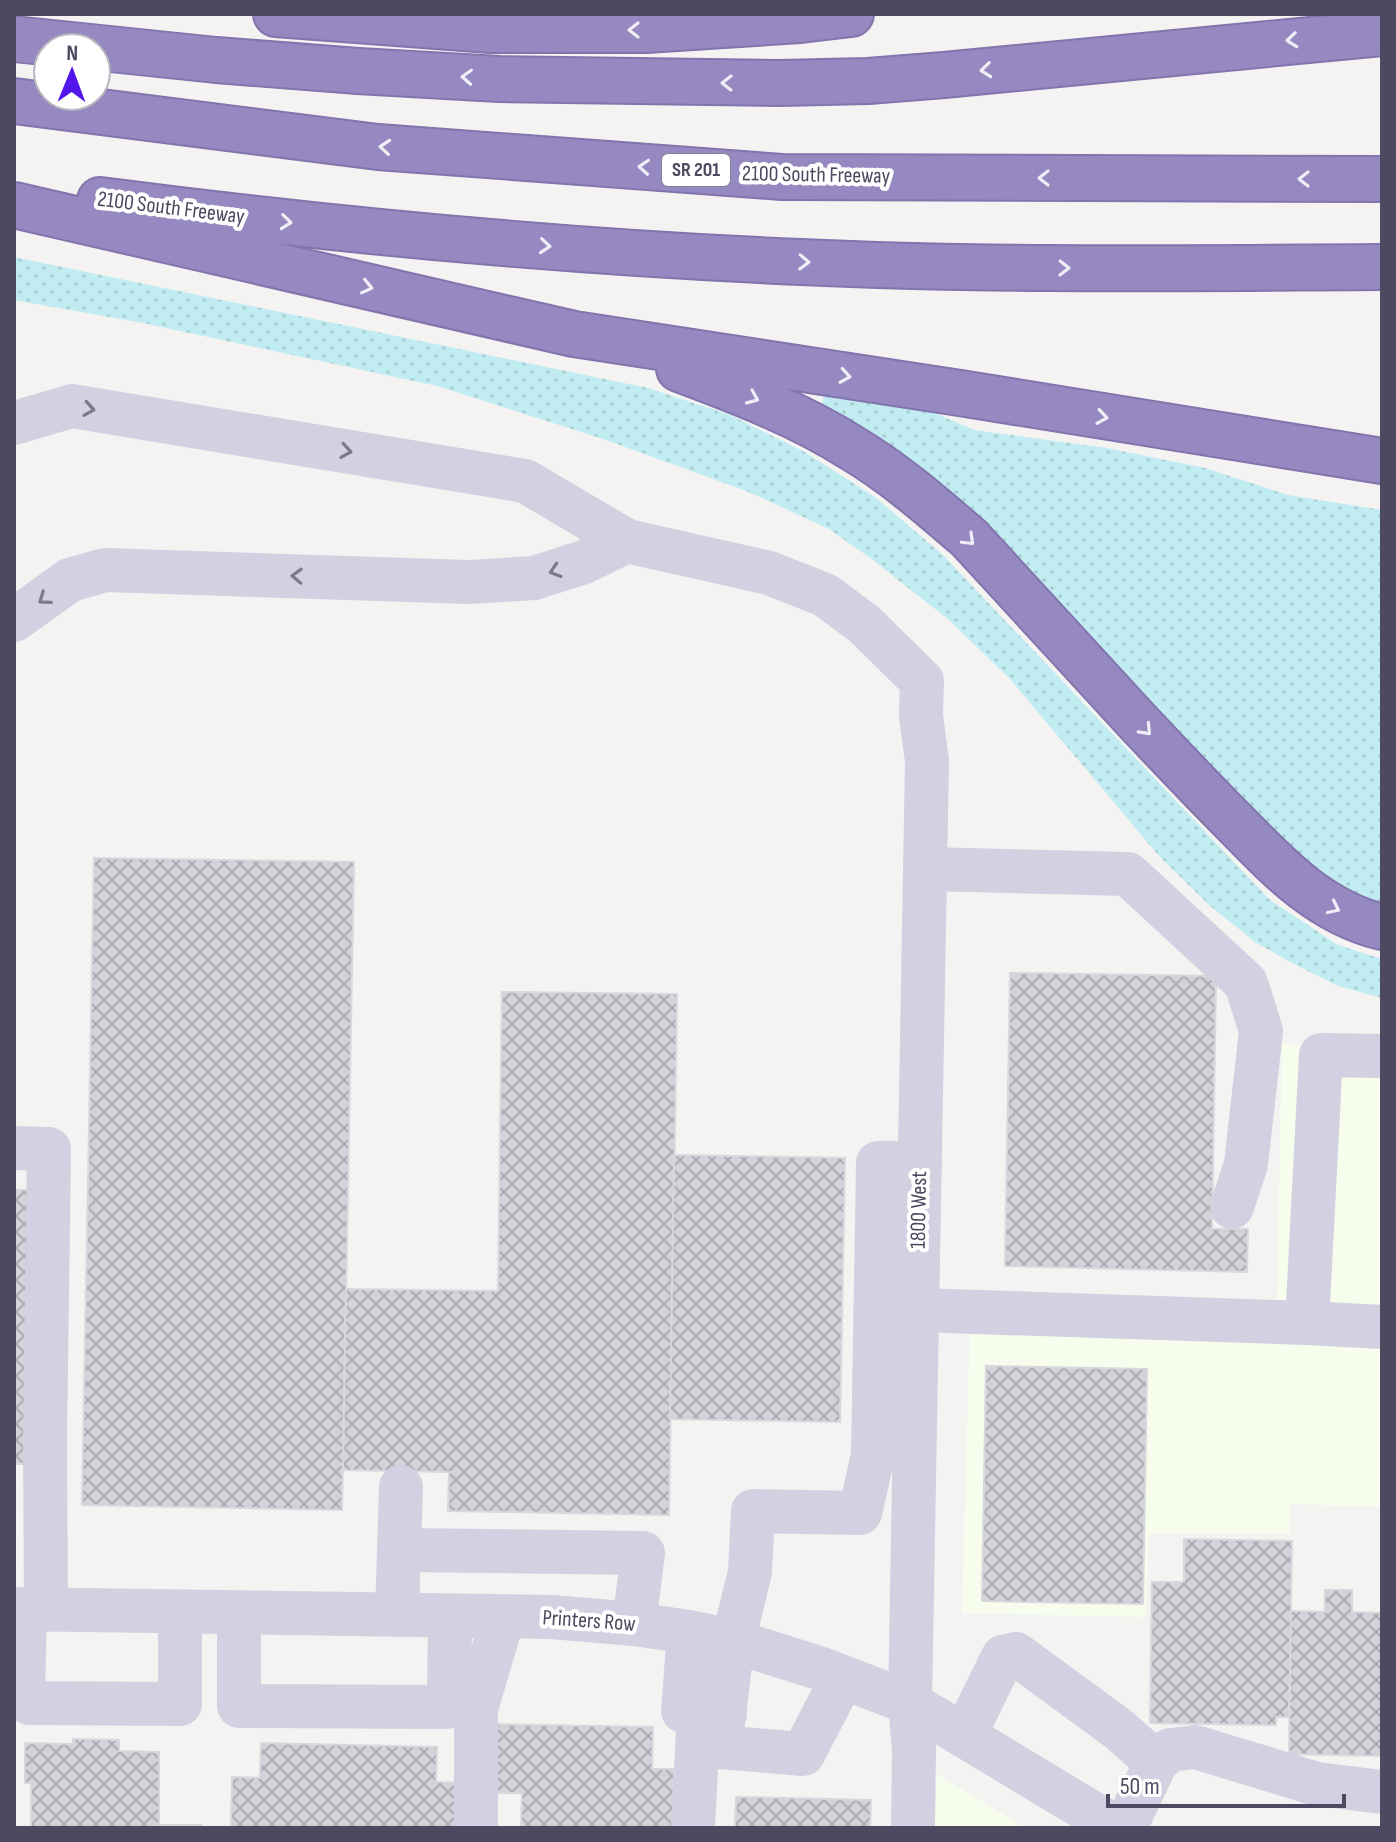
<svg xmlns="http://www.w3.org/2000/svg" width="1396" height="1842" font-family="'Sofia Sans Condensed',sans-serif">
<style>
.commercial{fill:#f6fded}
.grass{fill:url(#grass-dots)}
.building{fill:url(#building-cross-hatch);stroke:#d9d6dd;stroke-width:2}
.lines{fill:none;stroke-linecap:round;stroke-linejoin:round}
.highway-casing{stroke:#8274ad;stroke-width:48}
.minor{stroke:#d3d0e1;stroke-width:44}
.highway{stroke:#9689c1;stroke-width:44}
.oneway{stroke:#efedf6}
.oneway2{stroke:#7c788d}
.labels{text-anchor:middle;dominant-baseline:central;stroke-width:8;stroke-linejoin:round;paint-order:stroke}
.shield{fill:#fff;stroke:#828090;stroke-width:2}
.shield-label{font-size:20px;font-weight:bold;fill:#4d4960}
.street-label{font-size:22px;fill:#4d4960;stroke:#fff}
</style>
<defs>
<pattern id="grass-dots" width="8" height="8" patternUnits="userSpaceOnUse" patternTransform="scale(2)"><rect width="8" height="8" fill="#c1ecf1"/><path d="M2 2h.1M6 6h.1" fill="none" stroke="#a8ccd1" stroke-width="1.8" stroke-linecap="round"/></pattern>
<pattern id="building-cross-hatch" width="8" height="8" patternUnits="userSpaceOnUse" patternTransform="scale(2)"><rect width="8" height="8" fill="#d4d1d9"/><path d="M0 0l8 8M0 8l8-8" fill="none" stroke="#aeacb3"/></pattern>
</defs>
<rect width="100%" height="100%" fill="#f4f3f2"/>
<g class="commercial">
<polygon points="1282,1044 1382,1046 1382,1507 1290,1504 1289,1534 1149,1534 1146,1617 962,1613 971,1292 1277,1299"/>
<polygon points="925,1767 1026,1828 924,1828"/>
</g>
<g class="grass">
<polygon points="14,257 648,388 730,415 803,451 875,497 943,555 1270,900 1338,945 1382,959 1382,998 1338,986 1294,964 1255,942 1209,905 1159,856 1010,679 949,620 873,560 829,529 749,492 603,439 437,386 143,323 14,300"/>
<polygon points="825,393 930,411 974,430 1107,448 1205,468 1288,495 1382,510 1382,906 1320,881 818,414"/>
</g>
<g class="building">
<polygon points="94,858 354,862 342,1510 82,1505"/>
<polygon points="1010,973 1216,976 1212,1229 1248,1229 1247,1272 1005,1266"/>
<polygon points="502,992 677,994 669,1515 448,1511 449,1472 343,1470 346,1289 498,1291"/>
<polygon points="674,1155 845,1158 840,1422 670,1419"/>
<polygon points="14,1190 32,1190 28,1464 14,1464"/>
<polygon points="986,1366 1147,1369 1143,1604 982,1601"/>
<polygon points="1184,1539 1292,1541 1289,1717 1276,1717 1276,1725 1150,1723 1152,1582 1184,1582"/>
<polygon points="1325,1590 1352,1590 1352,1612 1382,1613 1382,1756 1289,1754 1291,1611 1325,1612"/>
<polygon points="483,1724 653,1727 652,1769 674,1769 673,1828 521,1828 522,1793 482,1793"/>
<polygon points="73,1739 119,1740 119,1751 159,1752 159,1825 201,1825 200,1828 31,1828 31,1783 25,1783 25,1743 73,1744"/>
<polygon points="261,1743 437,1747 436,1782 463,1783 462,1828 231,1828 232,1777 260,1778"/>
<polygon points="736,1797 871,1800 870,1828 735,1828"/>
</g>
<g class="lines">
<g class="highway-casing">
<g id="highway">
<polyline points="276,14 490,30 646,30 800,20 851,14"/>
<polyline points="14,39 216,60 358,71 499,79 779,83 868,81 944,75 1382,33"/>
<polyline points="14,101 378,147 782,177 1382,179"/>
<path d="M100 200C332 230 567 252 801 262 994 271 1188 268 1382 267"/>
<polyline points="14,205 574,334 960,393 1382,461"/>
<path d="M679 369C738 391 798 414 852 448 894 473 932 506 969 538 1025 599 1082 661 1138 722 1170 756 1202 790 1235 823 1278 867 1320 912 1382 927"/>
</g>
</g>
<g class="minor">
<polyline points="14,423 72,406 525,481 627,541 769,573 825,595 864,624 922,681 921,716 927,761 910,1703 914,1750 913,1828"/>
<polyline points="14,620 70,580 105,570 469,582 534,578 584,562 627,541"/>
<polyline points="925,869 1128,874 1246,983 1261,1031 1246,1164 1232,1207"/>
<polyline points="14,1148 49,1149 45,1440 46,1610"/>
<polyline points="917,1310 1307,1323 1321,1055 1382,1056"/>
<polyline points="1307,1323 1382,1327"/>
<polyline points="399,1550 643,1553 634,1624"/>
<polyline points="14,1609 552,1617 634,1624 689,1632 733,1641 822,1669 910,1703 1117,1828"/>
<polyline points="25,1609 23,1693 24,1699 29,1703 180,1704 180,1612"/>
<polyline points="239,1613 239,1706 446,1707 449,1705 449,1701 450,1616"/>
<polyline points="397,1615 401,1487"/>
<polyline points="689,1632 683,1711 725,1714"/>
<polyline points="843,1677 803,1754 720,1747 733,1641 750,1572 753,1511 860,1513 873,1455 878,1163 920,1163"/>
<polyline points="964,1736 1003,1657 1016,1654 1117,1728 1156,1762"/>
<polyline points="476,1828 476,1709 503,1617"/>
<polyline points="693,1828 699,1712"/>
<polyline points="1125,1828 1156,1762 1170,1750 1195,1747 1317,1784 1382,1792"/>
</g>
<use href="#highway" class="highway"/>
</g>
<defs><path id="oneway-chevron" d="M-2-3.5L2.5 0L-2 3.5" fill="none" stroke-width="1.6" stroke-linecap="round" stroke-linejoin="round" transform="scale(2)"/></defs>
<g class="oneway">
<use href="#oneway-chevron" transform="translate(634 30) rotate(180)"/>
<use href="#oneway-chevron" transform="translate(1292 40) rotate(174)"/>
<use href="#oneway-chevron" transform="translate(986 70) rotate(174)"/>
<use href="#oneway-chevron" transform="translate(467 77) rotate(-177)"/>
<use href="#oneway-chevron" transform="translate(727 83) rotate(-179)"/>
<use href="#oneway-chevron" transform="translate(385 147) rotate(-175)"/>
<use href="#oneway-chevron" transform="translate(644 167) rotate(-176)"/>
<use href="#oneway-chevron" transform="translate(1044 178) rotate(-180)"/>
<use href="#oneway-chevron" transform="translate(1304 179) rotate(-180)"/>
<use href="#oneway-chevron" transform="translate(286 222) rotate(6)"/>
<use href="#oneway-chevron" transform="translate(545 246) rotate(5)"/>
<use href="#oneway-chevron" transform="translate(804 262) rotate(2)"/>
<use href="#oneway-chevron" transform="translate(1064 268) rotate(1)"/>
<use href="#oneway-chevron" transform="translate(367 287) rotate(13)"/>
<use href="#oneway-chevron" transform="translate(845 376) rotate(9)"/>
<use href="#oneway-chevron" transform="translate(753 398) rotate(23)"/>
<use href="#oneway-chevron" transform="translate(1102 417) rotate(9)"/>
<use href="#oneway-chevron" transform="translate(969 540) rotate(44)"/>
<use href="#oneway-chevron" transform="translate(1146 730) rotate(47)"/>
<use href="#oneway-chevron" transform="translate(1334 908) rotate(26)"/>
</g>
<g class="oneway2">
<use href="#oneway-chevron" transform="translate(89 409) rotate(9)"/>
<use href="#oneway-chevron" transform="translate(346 451) rotate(9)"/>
<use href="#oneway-chevron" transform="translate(555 571) rotate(162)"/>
<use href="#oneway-chevron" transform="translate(297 576) rotate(-178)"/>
<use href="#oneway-chevron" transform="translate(44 599) rotate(145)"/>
</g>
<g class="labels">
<rect class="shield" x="662" y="154" width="68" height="32" rx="6"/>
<g class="shield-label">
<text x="696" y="170">SR 201</text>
</g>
<g class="street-label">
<text transform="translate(816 175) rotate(1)">2100 South Freeway</text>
<text transform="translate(171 208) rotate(7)">2100 South Freeway</text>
<text transform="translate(919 1210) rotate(-89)">1800 West</text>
<text transform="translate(589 1621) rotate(4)">Printers Row</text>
</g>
</g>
<rect width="1396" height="1842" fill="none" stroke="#4d4960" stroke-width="32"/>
<g transform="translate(72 72) rotate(1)"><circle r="38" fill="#ffffff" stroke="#b8b6bf" stroke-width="2"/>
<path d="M0-6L14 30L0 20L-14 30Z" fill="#5316ea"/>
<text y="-12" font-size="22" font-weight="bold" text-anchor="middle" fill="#4d4960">N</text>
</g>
<path d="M1108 1794v12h236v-12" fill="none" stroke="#4d4960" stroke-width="4"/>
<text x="1120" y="1794" font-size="24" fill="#4d4960" stroke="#ffffff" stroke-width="6" paint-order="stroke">50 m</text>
</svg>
